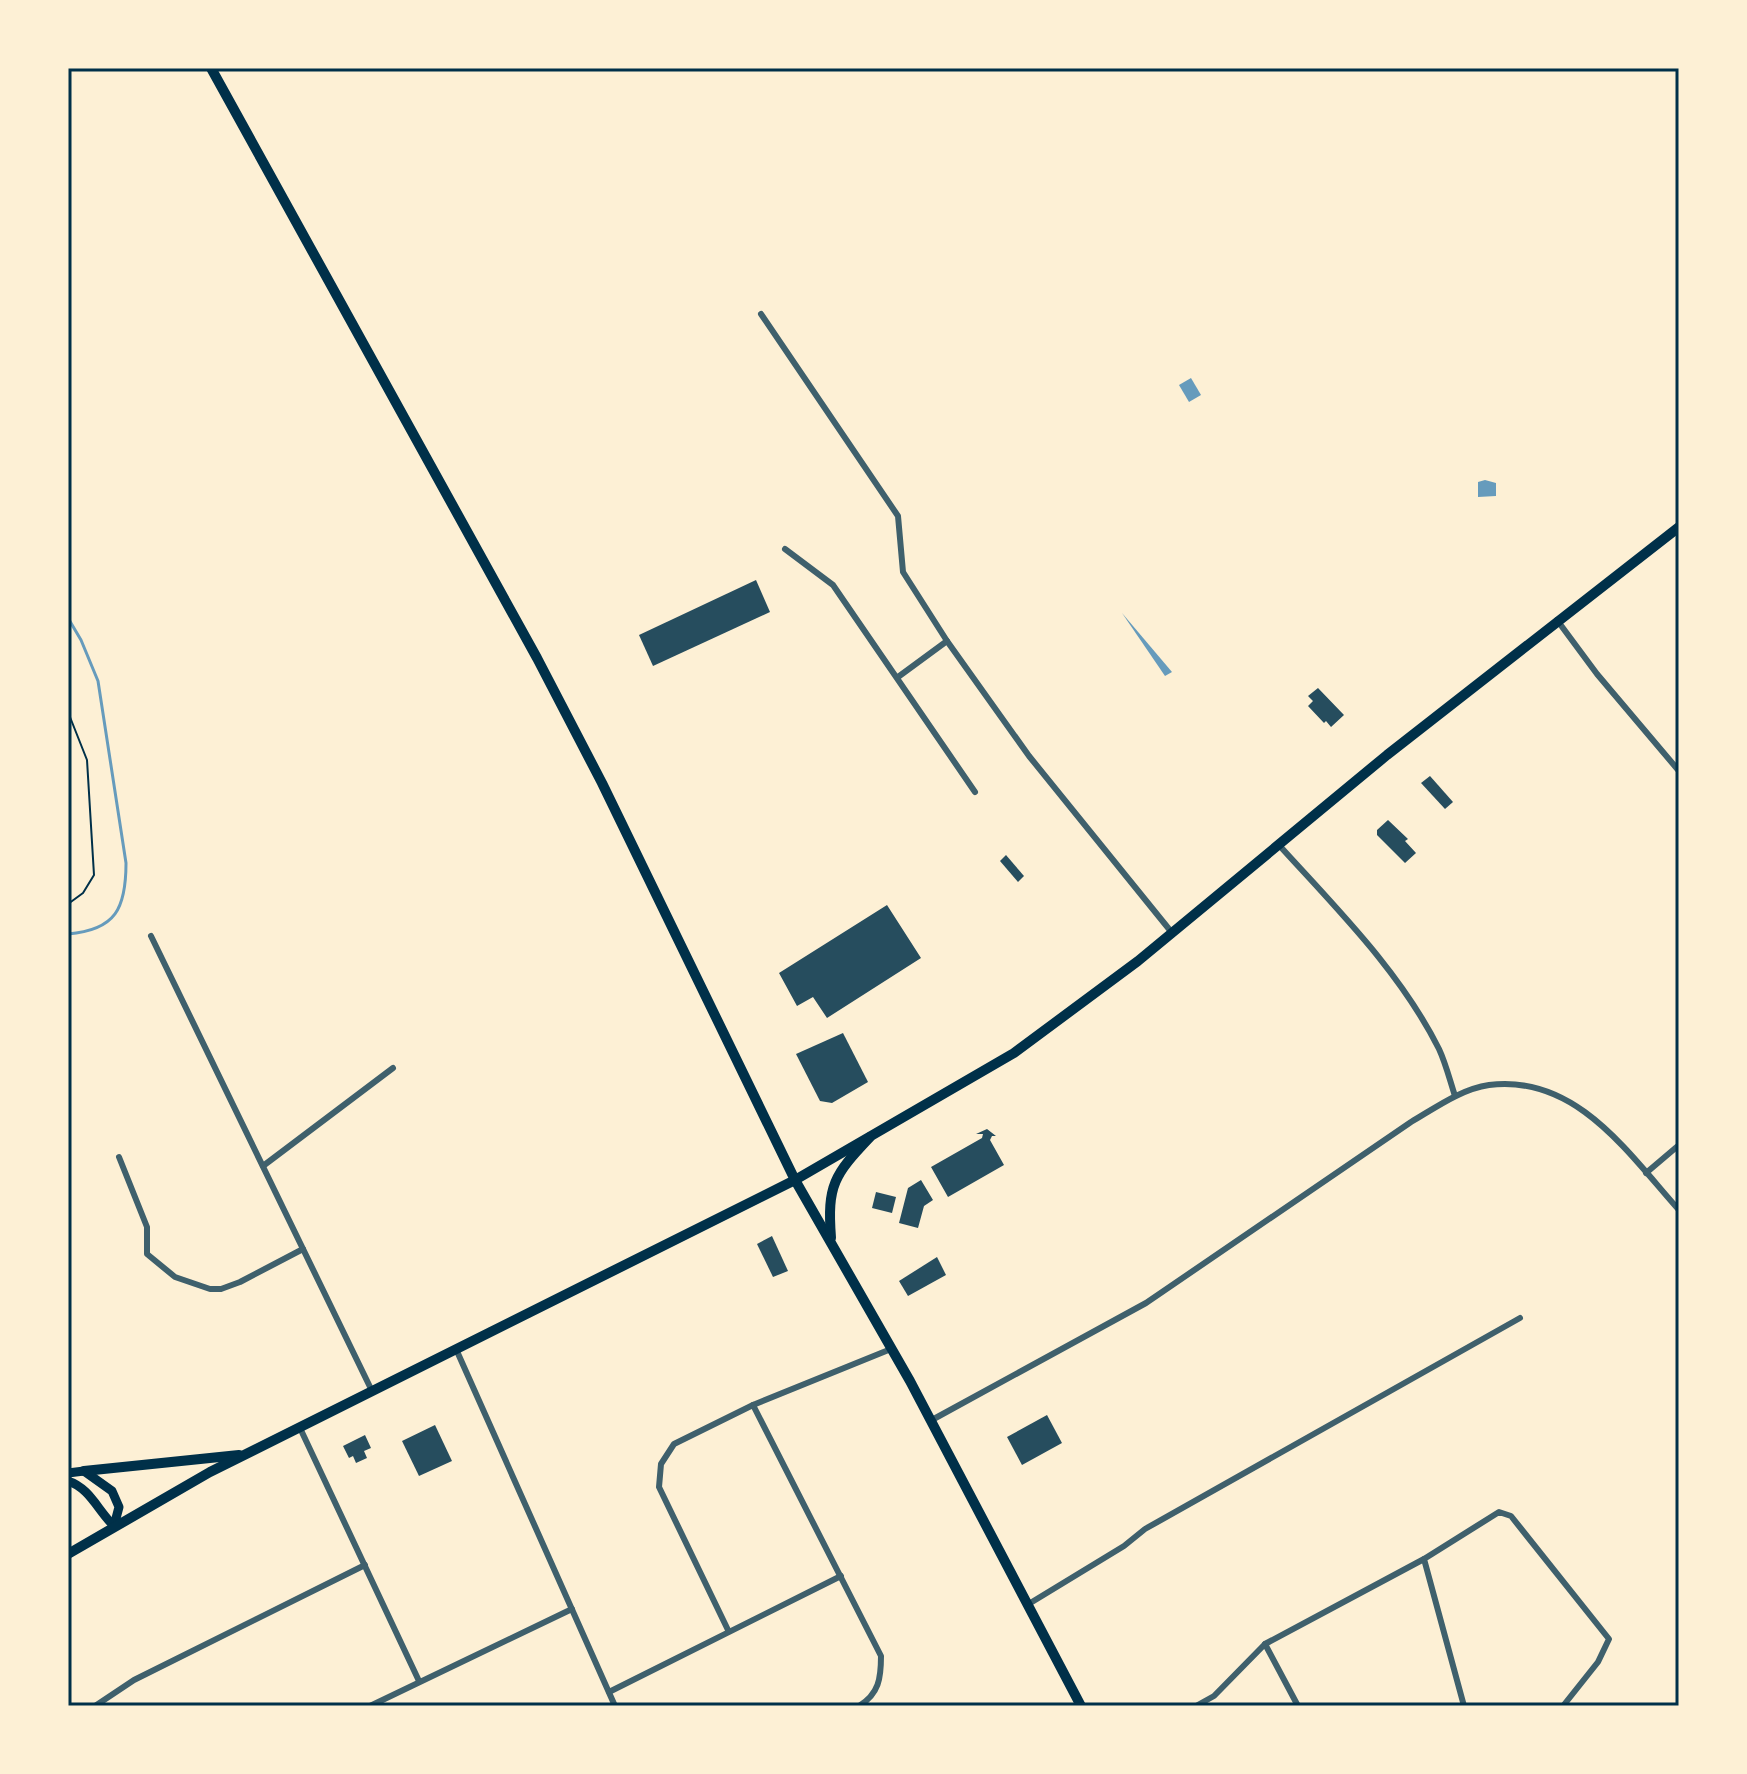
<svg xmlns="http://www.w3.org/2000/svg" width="1747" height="1774" font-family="Signika,sans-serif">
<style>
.water{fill:#669bbc}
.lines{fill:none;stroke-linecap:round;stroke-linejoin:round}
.stream{stroke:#669bbc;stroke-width:3}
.building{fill:#264d5e}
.path{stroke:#003049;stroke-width:2}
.minor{stroke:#3f606c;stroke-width:6}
.secondary{stroke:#003049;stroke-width:9}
.primary{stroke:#003049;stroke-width:10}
.trunk{stroke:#003049;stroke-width:10}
.neatline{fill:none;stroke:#003049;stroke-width:3}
</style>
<rect width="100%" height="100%" fill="#fdf0d5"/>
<g class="water">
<polygon points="1191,378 1201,395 1189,402 1179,385"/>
<polygon points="1485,480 1496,483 1496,496 1478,497 1478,482"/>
<polygon points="1122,613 1172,672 1165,676"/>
</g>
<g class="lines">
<path class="stream" d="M68 618 81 640 98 681 126 863C126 908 116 930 68 934"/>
</g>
<g class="building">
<polygon points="756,580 770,612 653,666 639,635"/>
<polygon points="1318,688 1344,715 1331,727 1326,721 1324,723 1308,706 1313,701 1308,696"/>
<polygon points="1430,776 1453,802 1445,809 1421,783"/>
<polygon points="1388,820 1408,839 1405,841 1416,853 1405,863 1377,835 1377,830"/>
<polygon points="1006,855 1024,876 1018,882 1000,861"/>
<polygon points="887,905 921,958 827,1018 813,997 797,1006 779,973"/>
<polygon points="843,1033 868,1082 832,1103 820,1101 796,1054"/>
<polygon points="987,1129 996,1136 992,1136 990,1140 1004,1165 948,1197 931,1167 982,1138 983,1134 976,1134"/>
<polygon points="921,1180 933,1200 924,1206 918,1228 899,1223 908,1188"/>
<polygon points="876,1192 896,1197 892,1213 872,1208"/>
<polygon points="772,1236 788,1271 773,1277 757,1244"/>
<polygon points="937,1257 946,1275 908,1296 899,1281"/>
<polygon points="1047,1415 1062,1443 1022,1465 1007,1437"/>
<polygon points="435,1425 452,1461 419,1476 402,1441"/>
<polygon points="365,1435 371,1448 364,1451 367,1458 356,1463 353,1456 349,1458 343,1446"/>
</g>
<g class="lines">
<polyline class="path" points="68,712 87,760 94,875 83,893 68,904"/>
<g class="minor">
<polyline points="761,314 898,516 903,572 947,641 1029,756 1173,934"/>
<polyline points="785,549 833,585 975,792"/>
<polyline points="1557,620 1597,674 1679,771"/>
<polyline points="898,677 947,641"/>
<path d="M1278 844C1336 908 1400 971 1439 1049 1446 1064 1450 1081 1455 1096"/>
<polyline points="151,936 372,1391"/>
<polyline points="119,1157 147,1227 147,1254 175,1277 210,1289 221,1289 240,1282 303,1249"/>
<polyline points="263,1166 393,1068"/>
<polyline points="1646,1173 1679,1145"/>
<polyline points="456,1349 615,1706"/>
<path d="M753 1405 881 1656C881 1678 879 1694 859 1706"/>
<path d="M930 1421 1146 1303 1411 1122C1435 1108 1461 1089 1489 1085 1576 1074 1628 1153 1679 1210"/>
<polyline points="300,1428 419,1681"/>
<polyline points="1027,1605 1124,1546 1145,1529 1520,1318"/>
<polyline points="728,1630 659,1487 661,1464 674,1444 753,1405 891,1349"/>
<polyline points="1265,1644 1298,1706"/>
<polyline points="609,1692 841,1576"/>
<polyline points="68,1704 69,1706"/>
<polyline points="95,1706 134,1680 365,1565"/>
<polyline points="370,1706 572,1609"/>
<polyline points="1196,1706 1214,1696 1265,1644 1424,1559"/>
<polyline points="1464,1706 1424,1559 1499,1512 1511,1516 1609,1639 1598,1662 1563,1706"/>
</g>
<g class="secondary">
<polyline points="68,1473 84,1471 112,1491 119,1507 114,1526"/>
<path d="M68 1481C90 1488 98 1511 114 1526"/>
</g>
<g class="primary">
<polyline points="84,1471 239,1455"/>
<polyline points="68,1554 210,1472 795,1180 1014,1053 1138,961 1387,755 1679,527"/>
</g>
<g class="trunk">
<polyline points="211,68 537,658 602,783 795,1180 910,1381 1081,1706"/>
<path d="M831 1238C827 1185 834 1175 870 1137"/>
</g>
</g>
<rect width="1747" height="1774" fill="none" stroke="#fdf0d5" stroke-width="140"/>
<rect x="70" y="70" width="1607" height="1634" class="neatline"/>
</svg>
